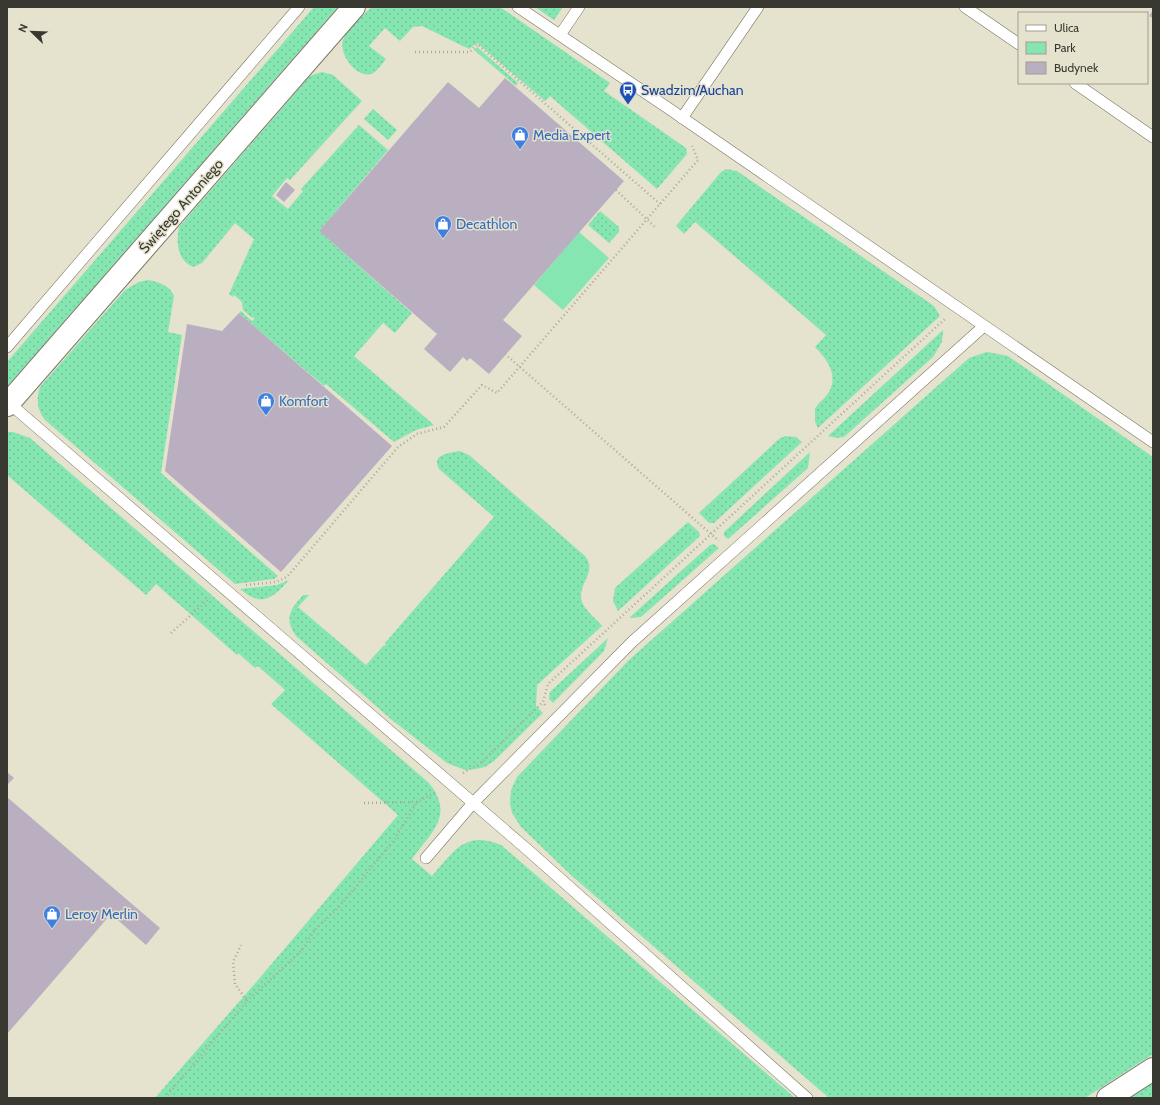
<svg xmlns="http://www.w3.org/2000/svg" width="1160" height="1105" font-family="Cabin,sans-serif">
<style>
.green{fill:url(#green-dots)}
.pitch{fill:#86e6b1}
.building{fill:#b9afc1}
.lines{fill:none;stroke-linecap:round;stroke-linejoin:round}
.lane-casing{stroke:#7b7866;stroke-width:12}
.street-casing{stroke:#7b7866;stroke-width:24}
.path{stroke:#aca999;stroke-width:2.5;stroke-dasharray:1 3;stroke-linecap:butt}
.lane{stroke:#fff;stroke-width:11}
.street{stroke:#fff;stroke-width:22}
.labels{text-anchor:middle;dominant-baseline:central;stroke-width:3;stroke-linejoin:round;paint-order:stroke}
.transit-label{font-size:14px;fill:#164399;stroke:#e5e2ce;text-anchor:start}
.shop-label{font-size:14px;fill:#366cbe;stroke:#e5e2ce;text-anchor:start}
.street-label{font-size:14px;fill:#3a3931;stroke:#e5e2ce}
</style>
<defs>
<pattern id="green-dots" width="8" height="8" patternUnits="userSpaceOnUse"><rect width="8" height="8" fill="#86e6b1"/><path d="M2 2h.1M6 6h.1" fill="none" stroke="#74c699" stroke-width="1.8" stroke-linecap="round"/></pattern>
</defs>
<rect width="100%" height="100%" fill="#e5e2ce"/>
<g class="green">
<polygon points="314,7 338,7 7,387 7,362"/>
<path d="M372 7H500L610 83 604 91 686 148 687 154 657 189 550 96 545 101 477 43 469 49 422 26 413 27 400 41 385 28 369 46 386 59C382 63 379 70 373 73 358 81 338 54 343 40 347 28 363 16 372 7Z"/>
<polygon points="535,7 563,7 554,20"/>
<polygon points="477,47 518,83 516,86 474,50"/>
<path d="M322 72 333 75 362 101 290 180 287 178 272 196 288 209 303 191 301 189 359 125 388 150 319 231 412 313 395 333 383 323 354 356 434 425 416 430 394 442 326 384 324 386 239 313 241 311 252 321 255 318 253 317 252 318 243 310 242 302 234 295 233 297 229 294 254 239 235 223 202 263 193 267C177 260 176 242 179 227L310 76Z"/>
<polygon points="373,109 397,130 388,140 364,119"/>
<path d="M726 169 737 171 934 306 940 316 818 428 815 422V409C818 403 823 400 827 395 840 377 828 360 815 347L826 335 695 222 684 234 676 226 721 172Z"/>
<polygon points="600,211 619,227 619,232 609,243 588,225"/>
<path d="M148 280C158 282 170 285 174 296L168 332 182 335 161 473 278 576 274 579 235 584 45 420C37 409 36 400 40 387L125 290 139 282Z"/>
<polygon points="943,330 942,342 933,357 844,437 837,438 828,436"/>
<polygon points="987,352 1008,356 1153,457 1153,1054 1085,1098 829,1098 572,876 521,827 512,813 510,803 511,790 517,777 629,660 969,358"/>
<path d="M7 432H13L30 438 429 783C456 816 429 834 412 859L432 876C454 851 465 830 501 845L795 1098H155L258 980 398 815 271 704 285 690 258 666 255 668 238 653 237 655 156 584 146 595 7 475Z"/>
<polygon points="785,436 796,437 802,442 714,523 709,523 699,513 779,439"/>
<path d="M460 451 469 455 585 556C599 573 574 586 583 604 587 612 596 619 602 626L537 685 536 706 543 713 494 761 485 767 476 769 465 770 447 763 392 720 296 636C284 618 290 610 303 595H309L298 607 366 665 383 646 386 645 385 643 494 517 439 469C431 454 450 453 460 451Z"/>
<polygon points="810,452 808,468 728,539 724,536 724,532"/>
<polygon points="688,522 699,532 700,536 618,611 613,601 615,588"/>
<polygon points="714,544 719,548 641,617 629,618 710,545"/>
<path d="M289 580C273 598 262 608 240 589L277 585Z"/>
<polygon points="608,638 604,651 553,703 549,699 550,692"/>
<polygon points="1153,1082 1153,1098 1128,1098"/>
</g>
<polygon class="pitch" points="579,232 609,258 563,310 534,285"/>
<g class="building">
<polygon points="1153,10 1153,18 1149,16"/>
<polygon points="505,78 624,181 503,320 522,336 489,374 470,358 467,361 463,357 450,372 424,349 437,334 319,231 448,82 479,108"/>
<polygon points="286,182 295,190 284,202 276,195"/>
<polygon points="239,313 392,446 281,572 165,471 187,324 222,331"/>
<polygon points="7,772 14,778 7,785"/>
<polygon points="7,797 160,928 146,945 111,914 7,1034"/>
</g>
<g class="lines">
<g class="lane-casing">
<g id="lane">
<polyline points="518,7 668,108 1153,442"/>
<polyline points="965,7 1019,44"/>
<polyline points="560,35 579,7"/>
<polyline points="1075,83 1153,137"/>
<polyline points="682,118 758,7"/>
<polyline points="7,347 299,7"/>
<polyline points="9,403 529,851 807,1098"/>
<polyline points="426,858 473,803 632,642 984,326"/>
</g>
</g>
<g class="street-casing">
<g id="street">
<polyline points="7,405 354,7"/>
<polyline points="1108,1098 1153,1069"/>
</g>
</g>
<g class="path">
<polyline points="415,52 470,52 477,44 660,204"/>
<polyline points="616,190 655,227"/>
<polyline points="505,354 719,541"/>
<polyline points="246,585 276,582 287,577 398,447 417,434 444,427 482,385 497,393 698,160 692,146"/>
<polyline points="171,633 210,598"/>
<polyline points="545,705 543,702 548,684 946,318"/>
<polyline points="463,773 482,762 543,702"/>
<polyline points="364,803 417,802 436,792"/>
<polyline points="247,1001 301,951 315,930 339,907 394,840 417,802"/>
<polyline points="165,1098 247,1001 235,984 233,962 241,945"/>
</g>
<use href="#lane" class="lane"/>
<use href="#street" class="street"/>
</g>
<defs>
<g id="bus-pin" transform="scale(0.9)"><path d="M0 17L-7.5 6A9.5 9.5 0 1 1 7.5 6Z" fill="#1a4fb4" stroke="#e5e2ce"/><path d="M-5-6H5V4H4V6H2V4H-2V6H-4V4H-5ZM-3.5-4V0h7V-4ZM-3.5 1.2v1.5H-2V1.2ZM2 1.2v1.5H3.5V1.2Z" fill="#fff"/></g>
<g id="shop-pin" transform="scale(0.9)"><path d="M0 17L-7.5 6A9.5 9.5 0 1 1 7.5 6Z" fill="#3f7fe0" stroke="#e5e2ce"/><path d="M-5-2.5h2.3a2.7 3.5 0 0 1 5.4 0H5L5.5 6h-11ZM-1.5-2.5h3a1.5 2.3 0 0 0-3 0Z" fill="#fff"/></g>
</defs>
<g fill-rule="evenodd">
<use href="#bus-pin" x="628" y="90"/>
<use href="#shop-pin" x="520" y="135"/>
<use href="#shop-pin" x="443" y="224"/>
<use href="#shop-pin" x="266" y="401"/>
<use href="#shop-pin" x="52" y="914"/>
</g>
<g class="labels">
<g class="transit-label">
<text x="641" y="90">Swadzim/Auchan</text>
</g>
<g class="shop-label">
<text x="533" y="135">Media Expert</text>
<text x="456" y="224">Decathlon</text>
<text x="279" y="401">Komfort</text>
<text x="65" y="914">Leroy Merlin</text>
</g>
<g class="street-label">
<text transform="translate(181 206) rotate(-49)">Świętego Antoniego</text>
</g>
</g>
<rect width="1160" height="1105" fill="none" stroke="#3a3931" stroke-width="16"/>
<rect x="1018" y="12" width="130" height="72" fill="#e5e2ce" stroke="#a19e8f"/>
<rect x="1026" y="25" width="20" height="6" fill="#ffffff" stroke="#a19e8f"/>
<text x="1054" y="32" font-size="12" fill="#3a3931">Ulica</text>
<rect x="1026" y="42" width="20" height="12" fill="#86e6b1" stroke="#a19e8f"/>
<text x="1054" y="52" font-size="12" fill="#3a3931">Park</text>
<rect x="1026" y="62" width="20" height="12" fill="#b9afc1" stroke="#a19e8f"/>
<text x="1054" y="72" font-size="12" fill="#3a3931">Budynek</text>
<g transform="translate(32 32) rotate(293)" stroke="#e5e2ce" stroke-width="3" paint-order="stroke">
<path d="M0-3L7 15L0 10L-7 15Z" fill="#3a3931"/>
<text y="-6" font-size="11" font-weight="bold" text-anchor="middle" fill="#3a3931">N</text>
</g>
</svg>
